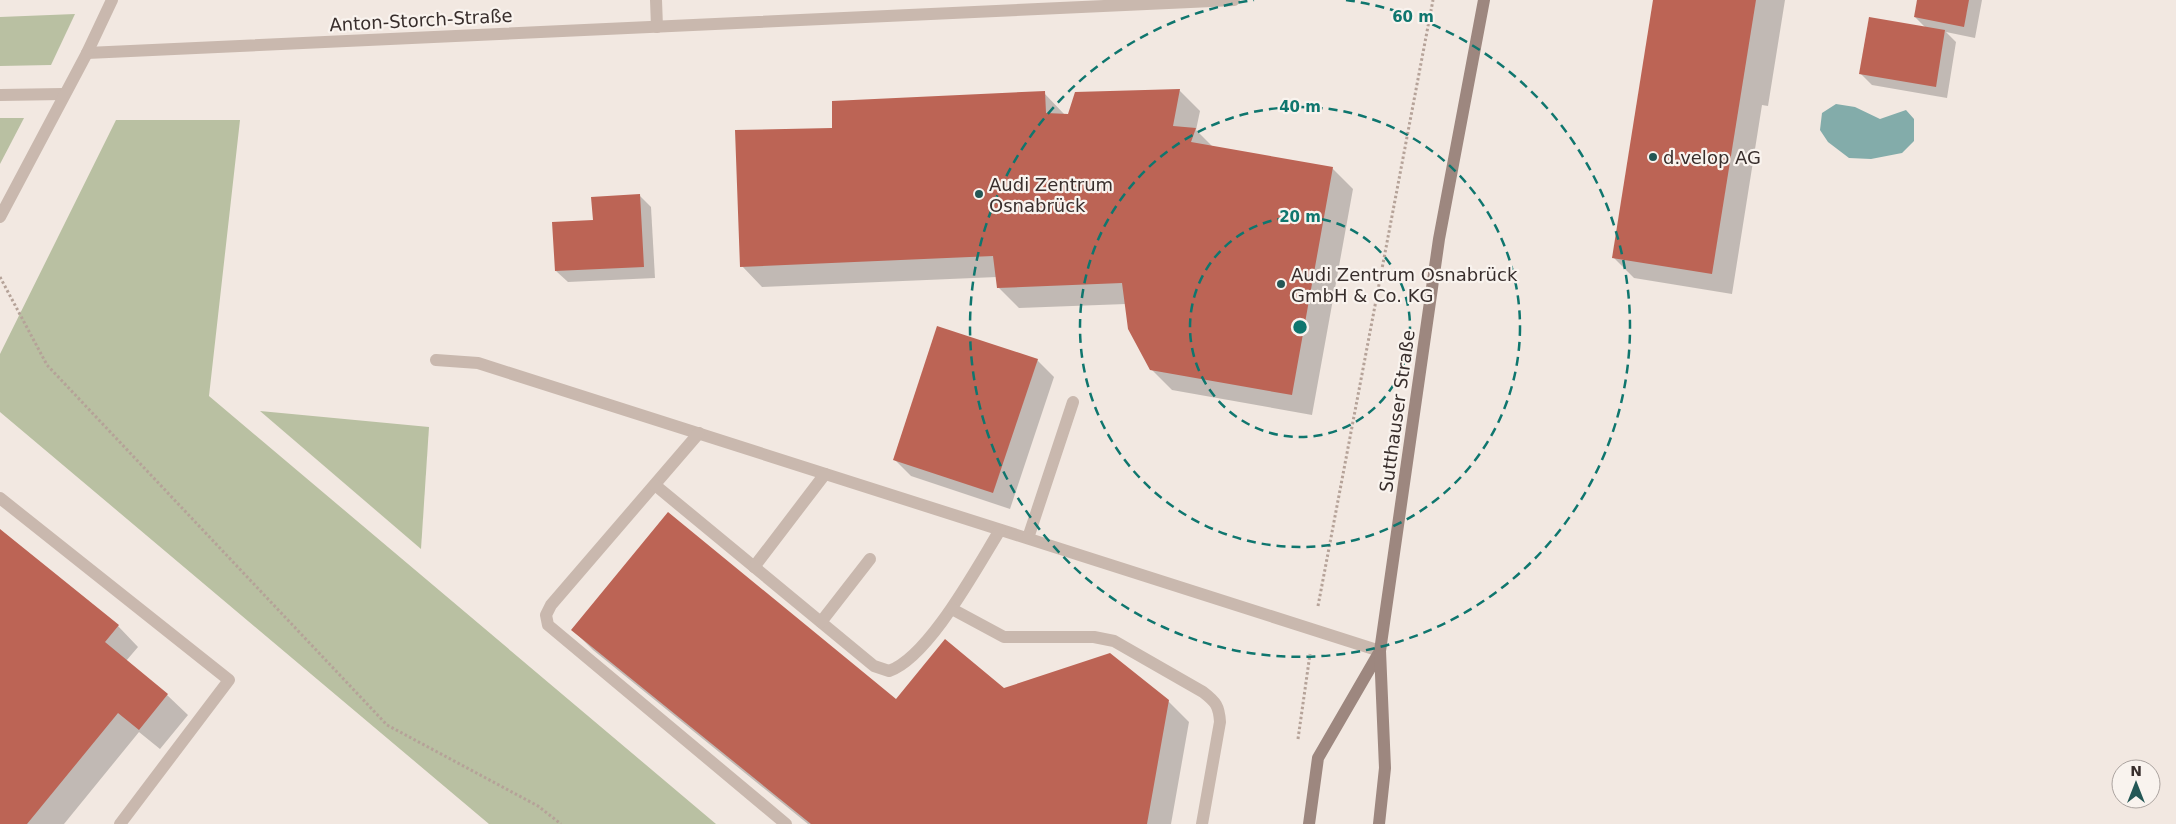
<svg xmlns="http://www.w3.org/2000/svg" width="2176" height="824" font-family="'DejaVu Sans',sans-serif">
<style>
.green{fill:#b9c0a2}
.water{fill:#83acaa}
.shadow{fill:#0003}
.building{fill:#bc6455}
.lines{fill:none;stroke-linecap:round;stroke-linejoin:round}
.path{stroke:#b5a298;stroke-width:3;stroke-dasharray:2.5 2.5;stroke-linecap:butt}
.lane{stroke:#c9b8ae;stroke-width:12}
.street{stroke:#c9b8ae;stroke-width:12}
.secondary{stroke:#9d877f;stroke-width:12}
.ring{fill:none;stroke:#0f766e;stroke-width:2.5;stroke-dasharray:9 6}
.poi-dot{fill:#245755;stroke:#f9f3ee;stroke-width:2}
.labels{text-anchor:middle;dominant-baseline:central;stroke-width:4.5;stroke-linejoin:round;paint-order:stroke}
.street-label{font-size:18px;fill:#382e2c;stroke:#f9f3ee}
.poi-label{font-size:18px;fill:#382e2c;stroke:#f9f3ee;text-anchor:start}
.centre{fill:#0f766e;stroke:#f9f3ee;stroke-width:2.5}
.ring-label{font-size:15px;text-anchor:middle;font-weight:bold;fill:#0f766e;stroke:#f9f3ee;stroke-width:4.5;stroke-linejoin:round;paint-order:stroke}
</style>
<rect width="100%" height="100%" fill="#f2e8e1"/>
<g class="green">
<polygon points="75,14 51,65 0,66 0,17"/>
<polygon points="0,118 24,118 0,164"/>
<polygon points="116,120 240,120 209,396 716,824 489,824 0,412 0,354"/>
<polygon points="260,411 429,427 421,549"/>
</g>
<polygon class="water" points="1836,104 1855,107 1880,119 1906,110 1914,119 1914,141 1902,153 1871,159 1849,158 1828,142 1820,130 1822,113"/>
<g class="shadow">
<polygon points="1655,0 1785,0 1768,106 1762,105 1732,294 1634,278 1614,258"/>
<polygon points="1918,0 1982,0 1975,38 1946,32 1956,42 1947,98 1872,85 1860,73 1926,28 1915,17"/>
<polygon points="1179,90 1200,111 1196,130 1213,147 1332,168 1353,189 1312,415 1172,390 1151,369 1126,304 1019,308 998,287 997,277 762,287 742,266 834,129 1044,93 1065,115"/>
<polygon points="639,195 651,207 655,278 568,282 556,271"/>
<polygon points="1037,360 1054,377 1010,509 911,476 894,459"/>
<polygon points="0,531 118,626 138,647 126,661 167,695 188,715 160,749 139,732 64,824 0,824"/>
<polygon points="573,630 896,700 1004,689 1168,701 1189,722 1171,824 808,824 593,650"/>
</g>
<g class="building">
<polygon points="1653,0 1756,0 1712,274 1612,258"/>
<polygon points="1917,0 1969,0 1964,27 1914,17"/>
<polygon points="1869,17 1945,30 1936,87 1859,74"/>
<polygon points="1180,89 1173,126 1196,128 1191,142 1333,167 1292,395 1150,370 1128,329 1122,283 997,288 993,256 740,267 735,130 832,128 832,101 1045,91 1046,113 1068,114 1075,92"/>
<polygon points="640,194 644,267 555,271 552,222 593,220 591,197"/>
<polygon points="937,326 1038,359 993,493 893,460"/>
<polygon points="668,512 896,699 945,639 1004,688 1110,653 1169,700 1147,824 811,824 571,630"/>
<polygon points="0,529 119,625 105,642 168,694 139,730 118,713 27,824 0,824"/>
</g>
<g class="lines">
<g class="path">
<polyline points="0,277 47,365 387,725 538,806 561,824"/>
<polyline points="1318,606 1433,0"/>
<polyline points="1298,739 1310,654"/>
</g>
<g class="lane">
<polyline points="656,0 657,27"/>
<polyline points="436,360 478,363 1380,651"/>
<polyline points="699,433 551,605 546,615 548,625 786,824"/>
<path d="M655 485 874 666 889 671C929 657 977 567 1000 530"/>
<polyline points="0,498 229,680 120,824"/>
<polyline points="1028,538 1073,402"/>
<polyline points="754,567 825,474"/>
<path d="M952 609 1004 637H1094L1114 641 1203 692C1216 702 1219 706 1220 722L1202 824"/>
<polyline points="821,622 870,559"/>
</g>
<g class="street">
<polyline points="87,53 1234,0"/>
<polyline points="0,95 63,94"/>
<polyline points="0,217 87,53 112,0"/>
</g>
<g class="secondary">
<polyline points="1309,824 1318,758 1380,651"/>
<polyline points="1379,824 1385,768 1380,651 1439,239 1484,0"/>
</g>
</g>
<g class="ring">
<circle cx="1300" cy="327" r="110"/>
<circle cx="1300" cy="327" r="220"/>
<path d="M1346 0A330 330 0 1 1 1254 0"/>
</g>
<g class="poi-dot">
<circle cx="1653" cy="157" r="5"/>
<circle cx="979" cy="194" r="5"/>
<circle cx="1281" cy="284" r="5"/>
</g>
<g class="labels">
<g class="street-label">
<text transform="translate(421 20) rotate(-3)">Anton-Storch-Straße</text>
<text transform="translate(1397 411) rotate(-82)">Sutthauser Straße</text>
</g>
<g class="poi-label">
<text x="1663" y="157">d.velop AG</text>
<text x="989" y="184">Audi Zentrum<tspan x="989" dy="21">Osnabrück</tspan></text>
<text x="1291" y="274">Audi Zentrum Osnabrück<tspan x="1291" dy="21">GmbH &amp; Co. KG</tspan></text>
</g>
</g>
<circle cx="1300" cy="327" r="8" class="centre"/>
<g class="ring-label">
<text x="1413" y="22">60 m</text>
<text x="1300" y="112">40 m</text>
<text x="1300" y="222">20 m</text>
</g>
<g transform="translate(2136 784)"><circle r="24" fill="#f9f3ee" stroke="#aca4a0"/>
<path d="M0-4L9 19L0 12L-9 19Z" fill="#245755"/>
<text y="-8" font-size="14" font-weight="bold" text-anchor="middle" fill="#382e2c">N</text>
</g>
</svg>
